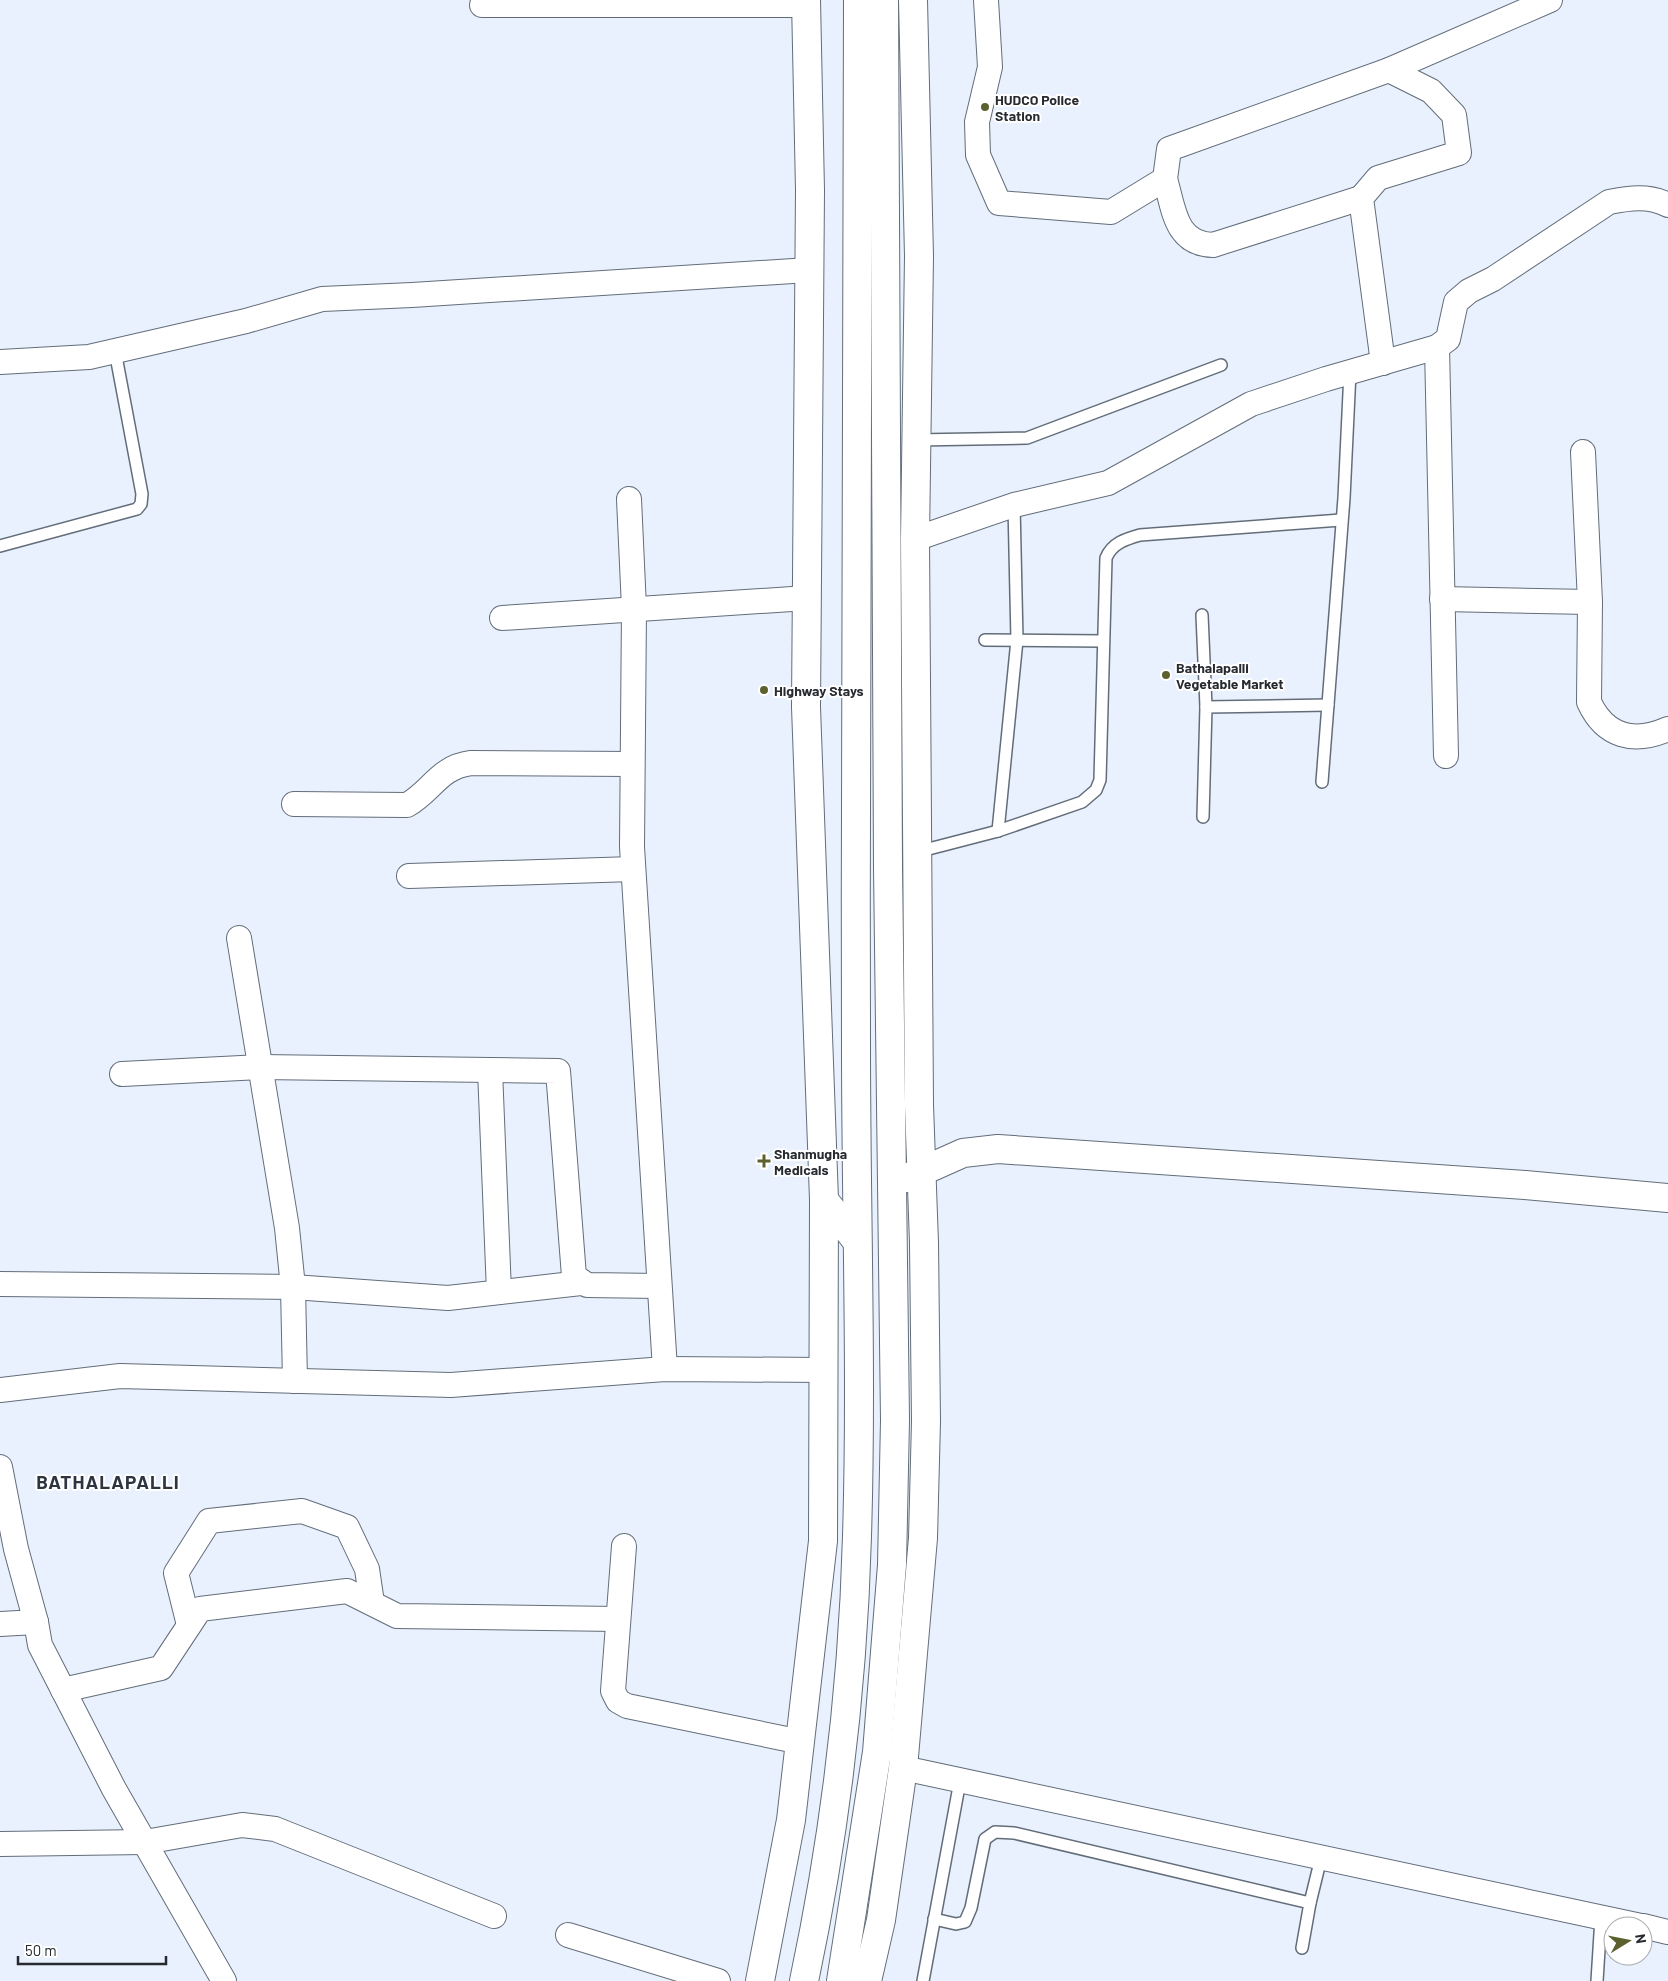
<svg xmlns="http://www.w3.org/2000/svg" width="1668" height="1981" font-family="Barlow,sans-serif">
<style>
.lines{fill:none;stroke-linecap:round;stroke-linejoin:round}
.lane-casing{stroke:#636d7a;stroke-width:14}
.street-casing{stroke:#636d7a;stroke-width:26}
.secondary-casing{stroke:#636d7a;stroke-width:30}
.highway-casing{stroke:#636d7a;stroke-width:30}
.lane{stroke:#fff;stroke-width:11}
.street{stroke:#fff;stroke-width:24}
.secondary{stroke:#fff;stroke-width:28}
.highway{stroke:#fff;stroke-width:28}
.poi-dot{fill:#5c602e;stroke:#fff;stroke-width:2}
.labels{text-anchor:middle;dominant-baseline:central;stroke-width:4;stroke-linejoin:round;paint-order:stroke}
.poi-label{font-size:14px;font-weight:bold;fill:#272b30;stroke:#fff;text-anchor:start}
.district-label{font-size:19px;font-weight:bold;letter-spacing:1px;fill:#2d3540;stroke:#fff}
</style>
<rect width="100%" height="100%" fill="#e8f1fd"/>
<g class="lines">
<g class="lane-casing">
<g id="lane">
<polyline points="916,440 1027,438 1221,365"/>
<polyline points="0,546 137,509 141,504 142,494 115,351"/>
<polyline points="1202,615 1206,707"/>
<polyline points="985,640 1103,641"/>
<polyline points="1322,782 1344,498 1350,372"/>
<polyline points="1203,817 1206,707 1328,705"/>
<polyline points="998,831 1017,640 1014,505"/>
<path d="M917 852 998 831 1082 802 1096 790 1100 780 1106 558C1112 543 1126 539 1140 535L1341 520"/>
<polyline points="1310,1903 1321,1858"/>
<polyline points="934,1919 956,1924 965,1922 971,1908 985,1839 995,1832 1014,1833 1310,1903 1302,1948"/>
<polyline points="923,1981 960,1781"/>
<polyline points="1597,1981 1601,1918"/>
</g>
</g>
<g class="street-casing">
<g id="street">
<polyline points="986,0 990,67 977,122 978,155 999,203 1111,212 1165,179 1169,149 1389,70 1431,91 1454,115 1459,153 1378,178 1361,198 1383,363"/>
<polyline points="482,5 806,5"/>
<polyline points="1389,70 1550,0"/>
<path d="M1165 179C1174 209 1175 244 1213 245L1361 198"/>
<polyline points="1437,347 1446,756"/>
<polyline points="0,362 89,357 246,321 322,299 412,295 809,270"/>
<path d="M1583 452 1590 602 1589 702C1605 737 1634 744 1668 729"/>
<polyline points="629,499 634,608 632,847 665,1369"/>
<path d="M915 539 1014 505 1108 483 1251 404 1326 379 1437 347 1448 339 1456 302 1469 291 1493 279 1609 202C1629 198 1649 195 1668 205"/>
<polyline points="1442,599 1590,602"/>
<polyline points="502,618 807,598"/>
<path d="M294 804 407 805C432 791 439 767 471 763L632 764"/>
<polyline points="409,876 633,869"/>
<polyline points="239,938 287,1228 293,1287 295,1381"/>
<polyline points="490,1070 499,1292"/>
<polyline points="122,1074 260,1067 558,1071 574,1276 587,1285 659,1286"/>
<polyline points="0,1284 293,1287 448,1298 581,1283"/>
<polyline points="0,1390 120,1376 451,1385 665,1369 823,1370"/>
<polyline points="0,1467 16,1549 36,1622 40,1645 114,1789 224,1981"/>
<polyline points="624,1546 613,1691 618,1701 627,1706 801,1742"/>
<polyline points="0,1624 36,1622"/>
<polyline points="189,1625 176,1573 209,1521 302,1511 347,1527 367,1569 372,1603"/>
<polyline points="63,1690 161,1668 200,1609 347,1591 397,1616 617,1619"/>
<polyline points="903,1768 1641,1926"/>
<polyline points="0,1844 145,1842 242,1825 275,1829 494,1916"/>
<polyline points="1643,1926 1668,1932"/>
<polyline points="568,1935 718,1981"/>
</g>
</g>
<g class="secondary-casing">
<g id="secondary">
<polyline points="907,1178 963,1153 998,1149 1525,1185 1668,1198"/>
<polyline points="760,1981 791,1820 823,1541 824,1200 806,707 810,190 806,0"/>
<polyline points="867,1981 881,1920 903,1768 923,1538 926,1421 924,1243 919,1105 915,539 919,256 913,0"/>
</g>
</g>
<g class="highway-casing">
<g id="highway">
<polyline points="824,1200 856,1240"/>
<path d="M804 1981C835 1835 853 1685 857 1536 862 1373 856 1210 856 1047 855 698 858 349 858 0"/>
<polyline points="841,1981 877,1752 892,1565 895,1420 888,867 884,0"/>
</g>
</g>
<use href="#lane" class="lane"/>
<use href="#street" class="street"/>
<use href="#secondary" class="secondary"/>
<use href="#highway" class="highway"/>
</g>
<g class="poi-dot">
<circle cx="985" cy="107" r="5"/>
<circle cx="1166" cy="675" r="5"/>
<circle cx="764" cy="690" r="5"/>
<path d="M761.5 1153.5h5v5h5v5h-5v5h-5v-5h-5v-5h5z"/>
</g>
<g class="labels">
<g class="poi-label">
<text x="995" y="99">HUDCO Police<tspan x="995" dy="16">Station</tspan></text>
<text x="1176" y="667">Bathalapalli<tspan x="1176" dy="16">Vegetable Market</tspan></text>
<text x="774" y="690">Highway Stays</text>
<text x="774" y="1153">Shanmugha<tspan x="774" dy="16">Medicals</tspan></text>
</g>
<g class="district-label">
<text x="108" y="1481">BATHALAPALLI</text>
</g>
</g>
<g transform="translate(1628 1941) rotate(80)"><circle r="24" fill="#ffffff" stroke="#a9aaac"/>
<path d="M0-4L9 19L0 12L-9 19Z" fill="#5c602e"/>
<text y="-8" font-size="14" font-weight="bold" text-anchor="middle" fill="#272b30">N</text>
</g>
<path d="M18 1956v8h148v-8" fill="none" stroke="#272b30" stroke-width="2.5"/>
<text x="25" y="1956" font-size="15" fill="#272b30" stroke="#ffffff" stroke-width="4" paint-order="stroke">50 m</text>
</svg>
